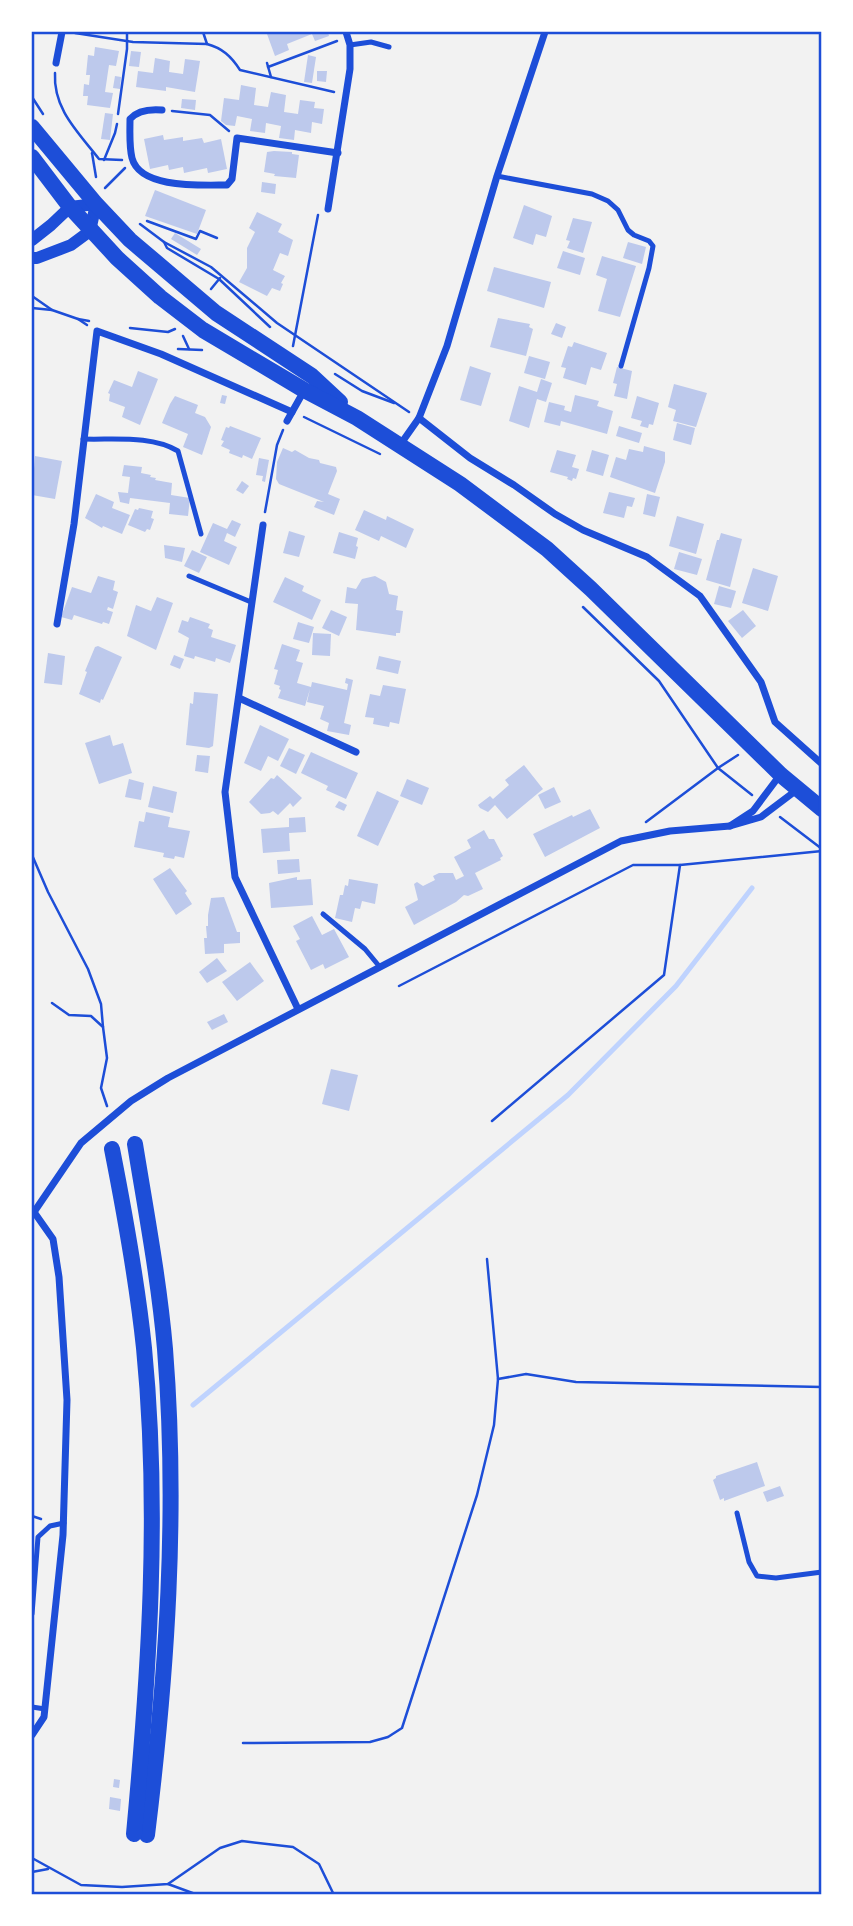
<svg xmlns="http://www.w3.org/2000/svg" width="853" height="1926" font-family="Lora,serif">
<style>
.lines{fill:none;stroke-linecap:round;stroke-linejoin:round}
.stream{stroke:#bfd3fe;stroke-width:5}
.building{fill:#bdc9ec}
.path{stroke:#1d4ed8;stroke-width:2.5}
.service{stroke:#1d4ed8;stroke-width:5}
.minor{stroke:#1d4ed8;stroke-width:7}
.tertiary{stroke:#1d4ed8;stroke-width:12}
.primary{stroke:#1d4ed8;stroke-width:16}
.trunk{stroke:#1d4ed8;stroke-width:16}
.neatline{fill:none;stroke:#1d4ed8;stroke-width:2.5}
</style>
<rect width="100%" height="100%" fill="#f2f2f2"/>
<g class="lines">
<polyline class="stream" points="193,1405 568,1095 676,986 752,888"/>
</g>
<g class="building">
<polygon points="272,32 328,32 329,36 315,41 312,34 287,44 289,50 275,56 267,34"/>
<polygon points="95,47 119,51 116,66 109,65 105,92 113,93 110,108 87,105 88,96 83,96 84,84 89,85 90,75 86,75 88,55 94,56"/>
<polygon points="131,51 141,52 139,67 129,66"/>
<polygon points="308,55 316,57 312,83 304,82"/>
<polygon points="155,58 170,61 169,72 183,74 185,59 200,61 195,92 166,87 166,91 136,87 138,71 153,73"/>
<polygon points="317,71 327,71 326,82 317,81"/>
<polygon points="115,76 121,77 120,89 113,88"/>
<polygon points="241,85 256,88 254,105 268,107 271,92 286,95 284,112 298,114 300,100 315,102 314,108 324,109 322,124 312,122 311,133 295,130 294,140 279,138 281,126 266,123 265,133 250,131 252,119 237,116 235,126 226,125 221,121 224,98 239,100"/>
<polygon points="182,99 196,100 195,110 181,108"/>
<polygon points="105,113 113,114 110,140 101,139"/>
<polygon points="163,135 164,140 183,137 183,141 202,138 204,143 221,139 227,169 208,173 207,168 184,173 183,167 169,170 168,165 150,169 144,139"/>
<polygon points="274,151 292,152 292,154 299,155 296,178 274,176 275,174 264,172 267,152"/>
<polygon points="262,182 276,184 275,194 261,192"/>
<polygon points="155,190 206,210 197,234 145,216"/>
<polygon points="524,205 552,216 546,237 536,234 533,245 513,238"/>
<polygon points="257,212 282,224 278,232 293,240 288,256 280,253 273,270 285,276 281,283 283,284 280,291 272,288 267,296 239,282 247,268 247,248 255,232 249,228"/>
<polygon points="573,218 592,222 583,253 567,248 570,241 566,240"/>
<polygon points="175,233 201,249 197,255 171,239"/>
<polygon points="628,242 646,247 642,264 623,258"/>
<polygon points="563,251 585,258 580,275 557,268"/>
<polygon points="602,256 636,266 620,317 598,311 607,279 596,275"/>
<polygon points="494,267 551,282 544,308 487,291"/>
<polygon points="498,318 530,324 529,327 533,329 526,356 490,347"/>
<polygon points="556,323 566,327 562,338 551,334"/>
<polygon points="574,342 607,353 601,370 591,367 586,385 563,378 566,368 561,367 568,346 572,347"/>
<polygon points="529,356 550,362 545,379 524,373"/>
<polygon points="470,366 491,373 481,406 460,400"/>
<polygon points="617,367 632,371 627,399 614,396 617,384 613,383"/>
<polygon points="138,371 158,379 140,425 122,417 125,407 109,401 110,394 108,393 114,380 132,387"/>
<polygon points="541,379 552,383 546,402 537,399 529,428 509,421 519,386 537,392"/>
<polygon points="674,384 707,393 696,427 673,421 676,410 668,407"/>
<polygon points="222,395 227,396 225,404 220,403"/>
<polygon points="575,395 599,401 597,406 613,411 607,434 561,421 560,426 544,422 549,402 565,406 564,410 571,412"/>
<polygon points="175,396 198,405 195,413 205,417 211,427 202,455 183,447 188,434 162,423 170,404"/>
<polygon points="637,396 659,403 653,425 649,424 648,428 640,426 642,421 631,418"/>
<polygon points="677,423 695,428 691,445 673,440"/>
<polygon points="230,426 261,438 252,459 243,455 242,458 229,453 230,450 221,446 224,441 221,440 226,427 229,428"/>
<polygon points="619,426 642,433 639,443 616,436"/>
<polygon points="644,446 665,452 665,462 655,493 610,477 616,457 626,460 629,449 643,452"/>
<polygon points="283,448 292,452 295,450 309,458 319,460 320,463 336,467 337,471 328,494 340,499 334,515 314,507 317,501 324,502 279,484 276,479 277,462"/>
<polygon points="557,450 576,455 572,467 579,469 576,479 573,478 572,481 567,479 568,477 550,472"/>
<polygon points="592,450 609,455 603,476 586,471"/>
<polygon points="35,456 62,461 55,499 32,495"/>
<polygon points="259,458 269,460 265,482 262,481 263,476 256,475"/>
<polygon points="124,465 142,467 141,473 151,475 150,477 156,478 155,480 172,483 171,495 190,498 188,516 169,514 170,503 130,498 129,504 120,502 118,492 128,493 130,477 122,476"/>
<polygon points="242,481 249,486 243,494 236,490"/>
<polygon points="609,492 635,498 632,507 627,506 624,518 603,513"/>
<polygon points="96,494 114,502 112,508 130,515 122,534 103,526 102,528 85,518"/>
<polygon points="647,494 660,497 655,517 643,514"/>
<polygon points="139,508 153,511 151,518 154,519 150,530 147,529 145,532 128,525 135,509 138,510"/>
<polygon points="364,510 386,520 387,516 414,529 406,548 381,536 379,541 355,530"/>
<polygon points="677,516 704,524 696,554 669,546"/>
<polygon points="232,520 241,524 235,537 227,533 224,541 237,547 229,565 200,552 213,523 227,529"/>
<polygon points="289,531 305,536 299,557 283,553"/>
<polygon points="339,532 358,538 356,546 358,547 355,559 333,553"/>
<polygon points="721,533 742,539 730,587 706,580 717,540 719,540"/>
<polygon points="164,545 185,548 182,562 165,558"/>
<polygon points="192,550 207,557 199,573 184,566"/>
<polygon points="679,552 702,559 697,575 674,569"/>
<polygon points="753,568 778,576 768,611 742,603"/>
<polygon points="98,576 115,581 113,590 118,592 113,609 108,607 107,610 113,612 109,624 103,622 102,624 74,615 72,620 61,617 72,587 91,593"/>
<polygon points="375,576 386,582 389,594 398,596 396,610 403,611 400,633 396,633 396,636 356,630 358,604 345,603 347,587 356,589 362,579"/>
<polygon points="285,577 304,586 302,591 321,600 312,620 273,602"/>
<polygon points="719,586 736,591 731,608 714,604"/>
<polygon points="157,597 173,603 156,650 127,636 136,605 151,611"/>
<polygon points="331,610 347,617 339,636 322,628"/>
<polygon points="743,610 756,626 742,638 728,621"/>
<polygon points="190,617 210,624 208,628 213,630 211,637 236,645 230,663 216,658 215,662 195,656 194,659 184,656 189,638 178,632 182,620 188,622"/>
<polygon points="298,622 314,627 309,643 293,639"/>
<polygon points="313,633 331,634 330,656 312,655"/>
<polygon points="282,644 300,650 296,661 303,663 297,683 311,687 312,682 347,690 348,684 345,683 346,678 353,680 344,723 351,725 349,735 327,731 329,723 320,719 324,706 307,702 310,689 305,706 278,698 281,690 279,689 280,686 274,684 278,670 274,669"/>
<polygon points="98,646 122,657 103,700 101,699 100,703 79,694 87,672 85,671 95,647"/>
<polygon points="48,653 65,656 62,685 44,683"/>
<polygon points="174,655 184,659 180,669 170,665"/>
<polygon points="379,656 401,661 398,674 376,669"/>
<polygon points="383,685 406,689 399,724 390,722 389,727 373,724 374,718 365,717 370,694 380,696"/>
<polygon points="194,692 218,694 213,746 209,748 186,745 190,703 193,704"/>
<polygon points="260,725 289,739 278,761 268,756 261,771 244,763"/>
<polygon points="110,735 113,746 123,743 132,773 99,784 85,743"/>
<polygon points="289,748 305,755 296,774 280,766"/>
<polygon points="311,752 358,773 346,799 326,790 328,786 301,773"/>
<polygon points="197,755 210,756 208,773 195,771"/>
<polygon points="524,765 543,789 507,819 495,805 488,812 480,808 478,805 490,796 493,799 509,785 505,780"/>
<polygon points="277,775 302,798 293,807 290,803 278,815 273,811 270,813 261,814 249,802 271,778 274,779"/>
<polygon points="129,779 144,783 141,800 125,797"/>
<polygon points="407,779 429,788 422,805 400,796"/>
<polygon points="153,786 177,792 173,813 148,807"/>
<polygon points="554,787 561,802 545,809 538,795"/>
<polygon points="377,791 399,801 378,846 357,836"/>
<polygon points="339,801 347,805 344,811 335,807"/>
<polygon points="590,809 600,828 545,857 533,834 572,815 573,817"/>
<polygon points="146,812 170,817 168,827 190,831 184,858 175,856 174,859 163,857 164,853 134,847 139,821 144,822"/>
<polygon points="305,817 306,832 289,833 290,851 263,853 261,829 289,827 289,818"/>
<polygon points="484,830 489,839 494,839 503,856 500,858 501,860 475,873 483,889 468,896 464,895 456,902 414,925 405,907 418,900 414,884 417,882 423,886 435,880 433,876 439,873 453,873 456,880 464,876 454,857 471,848 467,840"/>
<polygon points="299,859 300,872 278,874 277,860"/>
<polygon points="170,868 187,891 185,893 192,904 176,915 153,879"/>
<polygon points="297,877 297,880 311,879 313,905 271,908 269,883"/>
<polygon points="349,879 378,884 375,904 362,901 360,909 355,908 352,922 335,918 340,895 343,895 345,885 348,886"/>
<polygon points="224,897 237,932 240,932 240,943 224,944 224,953 205,954 204,938 207,938 206,926 208,926 208,915 211,898"/>
<polygon points="312,916 322,935 334,929 349,957 325,969 323,964 311,970 296,941 300,939 293,926"/>
<polygon points="217,958 227,971 207,983 199,972"/>
<polygon points="250,962 264,981 237,1001 222,982"/>
<polygon points="224,1014 228,1022 212,1030 207,1022"/>
<polygon points="331,1069 358,1075 349,1111 322,1104"/>
<polygon points="757,1462 765,1486 724,1501 724,1498 720,1500 713,1480 716,1478 716,1476"/>
<polygon points="780,1486 784,1496 767,1502 763,1492"/>
<polygon points="114,1779 120,1780 119,1788 113,1787"/>
<polygon points="110,1797 121,1799 120,1811 109,1809"/>
</g>
<g class="lines">
<g class="path">
<polyline points="203,32 207,44"/>
<path d="M75 33 133 42 207 44C222 48 231 56 240 70L334 92"/>
<polyline points="267,63 271,77"/>
<polyline points="268,67 337,41"/>
<path d="M55 73C53 109 78 132 99 159L122 160"/>
<polyline points="32,97 43,114"/>
<polyline points="172,111 210,115 229,131"/>
<polyline points="118,114 127,49 127,32"/>
<polyline points="92,153 96,177"/>
<polyline points="104,160 115,133 117,124"/>
<polyline points="105,188 125,168"/>
<polyline points="147,221 196,239 200,231 217,238"/>
<polyline points="140,224 164,242 211,267 277,323 409,412"/>
<polyline points="164,242 167,248 219,279 270,327"/>
<polyline points="211,289 220,278"/>
<polyline points="32,296 52,310 78,319 87,325"/>
<polyline points="32,308 52,310"/>
<polyline points="78,319 89,321"/>
<polyline points="130,328 168,332 175,329"/>
<polyline points="183,336 189,349"/>
<polyline points="293,346 318,215"/>
<polyline points="178,349 202,350"/>
<polyline points="335,374 362,391 394,403"/>
<polyline points="304,417 380,454"/>
<polyline points="265,512 277,445 283,430"/>
<polyline points="583,607 659,681 718,768 646,822"/>
<polyline points="738,755 718,768 752,795"/>
<polyline points="780,817 822,849"/>
<polyline points="32,855 48,892 88,969 101,1004 103,1027"/>
<polyline points="399,986 633,865 680,865 822,851"/>
<polyline points="52,1003 69,1015 91,1016 103,1027 107,1058 101,1088 107,1106"/>
<polyline points="492,1121 664,975 680,865"/>
<polyline points="498,1379 526,1374 576,1382 822,1387"/>
<polyline points="32,1516 41,1519"/>
<polyline points="243,1743 370,1742 388,1737 402,1728 477,1495 494,1425 498,1379 487,1259"/>
<polyline points="32,1858 81,1885 122,1887 168,1884 220,1848 242,1841 293,1847 319,1864 334,1895"/>
<polyline points="32,1872 48,1869"/>
<polyline points="168,1884 198,1895"/>
</g>
<g class="service">
<polyline points="350,45 371,42 389,47"/>
<polyline points="497,176 592,194 608,201 618,210 628,230 634,235 649,241 653,246 649,268 621,366"/>
<path d="M83 439C114 440 151 435 178 451L201 534"/>
<polyline points="189,576 251,602"/>
<polyline points="323,914 365,949 379,966"/>
<polyline points="737,1513 749,1562 757,1576 776,1578 822,1572"/>
<polyline points="32,1614 38,1537 50,1526 64,1523"/>
<polyline points="32,1707 45,1709"/>
</g>
<g class="minor">
<polyline points="56,63 62,32"/>
<path d="M162 110C150 109 138 110 130 119 130 132 129 146 132 158 140 189 201 185 227 185L232 179 237 138 338 153"/>
<polyline points="328,209 350,69 350,45 346,32"/>
<polyline points="419,418 470,458 514,485 555,514 583,530 647,557 700,596 761,682 775,722 822,764"/>
<polyline points="287,421 305,389"/>
<polyline points="400,445 419,418 447,346 497,176 545,32"/>
<polyline points="263,525 225,792 235,877 298,1009"/>
<polyline points="57,624 74,524 97,331 161,354 292,412"/>
<polyline points="239,698 356,752"/>
<polyline points="780,775 753,811 730,826 761,817 798,789"/>
<polyline points="32,1215 81,1143 131,1101 168,1078 621,841 670,831 730,826"/>
<polyline points="32,1735 44,1717 63,1535 67,1400 59,1277 53,1239 34,1212"/>
</g>
<polyline class="tertiary" points="32,240 51,225 70,207 96,204 90,231 71,245 37,258 32,258"/>
<g class="primary">
<polyline points="32,127 96,204 130,240 216,313 312,376 340,402"/>
<polyline points="32,157 70,207 117,258 160,297 203,330 304,390 357,418 460,484 547,549 591,589 781,775 822,809"/>
</g>
<g class="trunk">
<path d="M135 1144C146 1212 159 1280 165 1349 178 1512 167 1673 147 1835"/>
<path d="M112 1149C125 1215 137 1281 144 1348 160 1510 149 1673 134 1834"/>
</g>
</g>
<rect width="853" height="1926" fill="none" stroke="#ffffff" stroke-width="66"/>
<rect x="33" y="33" width="787" height="1860" class="neatline"/>
</svg>
